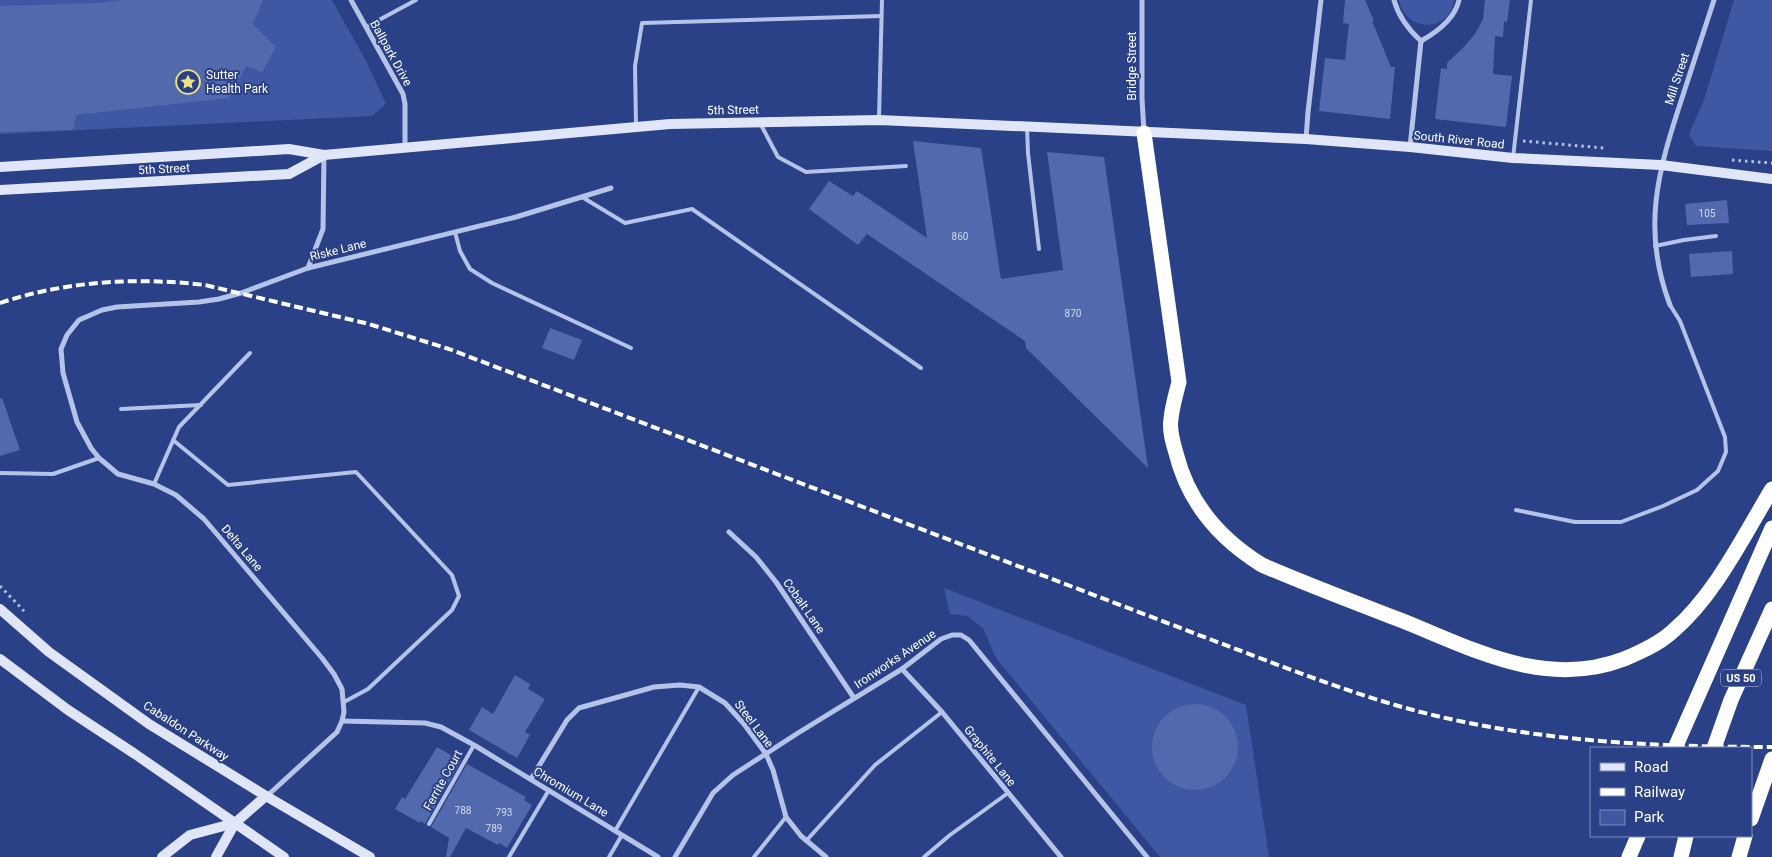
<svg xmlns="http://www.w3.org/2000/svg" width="1772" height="857" font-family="Roboto,sans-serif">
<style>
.green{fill:#3f58a3}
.building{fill:#5369ae}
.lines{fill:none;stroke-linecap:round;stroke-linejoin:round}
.path{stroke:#b6c3e8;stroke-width:3;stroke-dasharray:2.5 4;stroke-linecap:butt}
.service{stroke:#b6c3e8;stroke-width:4}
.minor{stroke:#b6c3e8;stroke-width:5}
.secondary{stroke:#e0e5f7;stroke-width:10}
.motorway{stroke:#fff;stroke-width:15}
.rail{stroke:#fff;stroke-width:4;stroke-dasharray:9 4;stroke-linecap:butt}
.motorway-bridge{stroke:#fff;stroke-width:15}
.labels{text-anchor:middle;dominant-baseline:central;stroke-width:4;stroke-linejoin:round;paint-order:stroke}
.number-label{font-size:10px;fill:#d4daeb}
.shield{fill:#2a4087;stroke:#bfc6db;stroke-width:1}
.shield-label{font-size:11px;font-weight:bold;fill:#fff}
.street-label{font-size:12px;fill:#fff;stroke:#2a4087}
.poi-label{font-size:12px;fill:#fff;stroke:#2a4087;text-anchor:start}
</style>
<rect width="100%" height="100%" fill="#2a4087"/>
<g class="green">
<polygon points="0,0 332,0 366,61 386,104 372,116 0,134"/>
<path d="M1399 0H1454C1450 33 1405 33 1399 0Z"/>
<polygon points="1734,0 1772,0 1772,151 1696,146 1689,134 1704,100"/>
<polygon points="944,588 1246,705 1269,857 1160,857 996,658 983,628 967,616 950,614"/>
</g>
<g class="building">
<polygon points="121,0 263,0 253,24 276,47 262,72 246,66 229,98 76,115 73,130 0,132 0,6 101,3"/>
<polygon points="1345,0 1365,0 1374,21 1372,21 1391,67 1395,67 1390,119 1319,111 1325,58 1345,60 1349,24 1343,23"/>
<polygon points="1485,0 1510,0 1507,22 1504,21 1503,37 1495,36 1493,74 1512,76 1506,127 1435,119 1441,68 1447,69 1447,63 1464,47 1475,34 1483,19"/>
<polygon points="913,141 981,148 1001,279 1063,270 1047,152 1104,157 1148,468 1026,348 1025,341 867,234 858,245 809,209 829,181 853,196 857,191 927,238"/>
<polygon points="1727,200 1729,223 1687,225 1685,204"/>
<polygon points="1732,251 1733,274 1691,277 1689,254"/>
<polygon points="550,328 582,340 574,360 542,348"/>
<polygon points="2,398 20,450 0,456 0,399"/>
<polygon points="515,675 530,684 528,689 545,699 525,732 530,735 517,758 469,730 482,707 493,714"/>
<circle cx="1195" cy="747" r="43"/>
<polygon points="437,747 461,761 425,824 421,821 420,823 395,809 402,797 405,799"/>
<polygon points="467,764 526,797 524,800 532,805 507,848 499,843 498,845 466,828 450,857 446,857 449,838 431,827"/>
</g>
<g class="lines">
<g class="path">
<polyline points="1523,141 1604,148"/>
<polyline points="1732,160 1772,163"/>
<polyline points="0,586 24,611"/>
</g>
<g class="service">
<polyline points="366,27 416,0"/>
<polyline points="879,118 882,0"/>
<polyline points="760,123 778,157 806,172 906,166"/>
<polyline points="636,126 635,66 642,23 881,16"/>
<polyline points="1027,127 1028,153 1039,249"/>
<polyline points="1513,158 1531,0"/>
<polyline points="582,197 625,223 692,209 921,368"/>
<polyline points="455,232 460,251 470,269 492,283 631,348"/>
<polyline points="1655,246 1684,240 1716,236"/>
<polyline points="121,409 201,405"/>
<polyline points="173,440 228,485 356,472 452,575 459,596 452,610 368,689 344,702"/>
<polyline points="0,473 53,474 99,458"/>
<polyline points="154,484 179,427 250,353"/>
<polyline points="1516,510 1575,522 1621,522 1663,506 1697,490 1718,471 1726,452 1725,437 1680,321 1670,305"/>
<polyline points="429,824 474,745"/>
<polyline points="615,831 699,687"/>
<polyline points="806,841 875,765 942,712"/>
<polyline points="509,857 549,790"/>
<polyline points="609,857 622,835"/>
<polyline points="754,857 786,817"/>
<polyline points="924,857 950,835 1008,793"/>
</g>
<g class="minor">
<polyline points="351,0 403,94 405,104 405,147"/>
<polyline points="1142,0 1142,99 1144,132"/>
<path d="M1394 0C1398 15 1409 30 1421 41"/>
<path d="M1421 41C1437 32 1455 19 1459 0"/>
<polyline points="1306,139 1308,112 1321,0"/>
<polyline points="1410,147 1421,41"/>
<polyline points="308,268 323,229 324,155"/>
<path d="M1670 305C1641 229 1658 171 1682 98 1693 65 1703 33 1714 0"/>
<polyline points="729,532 756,557 776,582 854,698"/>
<polyline points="902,669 942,712 1061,857"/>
<polyline points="342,721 425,723 441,727 474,745 658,857"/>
<polyline points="531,779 567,720 579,708 654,687 680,685 699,687 725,703 744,724 766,754 773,770 786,817 801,836 826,857"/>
<polyline points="267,796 337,732 342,721 344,712 342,689 334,674 322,658 204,519 176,495 154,484 118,474 99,458 91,448 77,422 63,373 61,349 67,335 79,320 102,310 117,307 199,302 219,299 241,293 308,268 516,217 611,188"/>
<polyline points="675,857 713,793 733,775 798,733 902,669 941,639 952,635 961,635 969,640 1147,857"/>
</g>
<g class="secondary">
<polyline points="0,167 289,149 324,155 670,124 879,120 1306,139 1410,147 1513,158 1661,165 1772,179"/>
<polyline points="0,190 289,174 324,155"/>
<polyline points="0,609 49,652 149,724 266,796 370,857"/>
<polyline points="0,659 68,710 135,754 284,857"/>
<polyline points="162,857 190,835 235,823"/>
<polyline points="216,857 235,823 266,796"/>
</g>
<g class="motorway">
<path d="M1144 133 1179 382C1176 394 1172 407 1171 419 1169 430 1173 443 1176 453 1188 502 1220 539 1262 565 1308 585 1356 603 1403 621 1475 650 1546 689 1624 659 1641 652 1659 644 1673 631 1715 595 1743 537 1772 489"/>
<polyline points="1751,819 1772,759"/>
<polyline points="1629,857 1638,836"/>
<polyline points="1681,857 1686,836"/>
<polyline points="1739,857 1745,836"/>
</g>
<path class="rail" d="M0 303C66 281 136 277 205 285L369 324 449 349 1212 640C1287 668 1363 699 1441 717 1550 742 1661 747 1772 747"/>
<g class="motorway-bridge">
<polyline points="1675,748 1772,528"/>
<polyline points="1714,748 1731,700 1772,609"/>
</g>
</g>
<defs>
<g id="sight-ring" transform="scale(1.25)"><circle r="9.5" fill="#2a4087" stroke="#eee47e" stroke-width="1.5"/><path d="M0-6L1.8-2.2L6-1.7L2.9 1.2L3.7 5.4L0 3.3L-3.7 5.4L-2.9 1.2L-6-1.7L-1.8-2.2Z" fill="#eee47e"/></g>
</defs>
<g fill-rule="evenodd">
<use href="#sight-ring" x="188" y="82"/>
</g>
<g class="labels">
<g class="number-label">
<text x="1707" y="213">105</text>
<text x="960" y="236">860</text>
<text x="1073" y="313">870</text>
<text x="463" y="810">788</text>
<text x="504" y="812">793</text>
<text x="494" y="828">789</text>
</g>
<rect class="shield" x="1721" y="669.5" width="40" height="17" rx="4"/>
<g class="shield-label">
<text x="1741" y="678">US 50</text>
</g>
<g class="street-label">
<text transform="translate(391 53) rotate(61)">Ballpark Drive</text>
<text transform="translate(1132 66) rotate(-90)">Bridge Street</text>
<text transform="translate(1677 79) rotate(-72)">Mill Street</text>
<text transform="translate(733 110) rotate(-1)">5th Street</text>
<text transform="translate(1459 140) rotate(6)">South River Road</text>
<text transform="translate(164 169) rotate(-3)">5th Street</text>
<text transform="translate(338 250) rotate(-14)">Riske Lane</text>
<text transform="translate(242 548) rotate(50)">Delta Lane</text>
<text transform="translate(804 606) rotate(55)">Cobalt Lane</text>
<text transform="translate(895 659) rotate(-34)">Ironworks Avenue</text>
<text transform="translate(754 724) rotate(53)">Steel Lane</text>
<text transform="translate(186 731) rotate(33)">Cabaldon Parkway</text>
<text transform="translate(990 756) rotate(51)">Graphite Lane</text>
<text transform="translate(443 780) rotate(-61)">Ferrite Court</text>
<text transform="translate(571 792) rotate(31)">Chromium Lane</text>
</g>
<g class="poi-label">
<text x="206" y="75">Sutter<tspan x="206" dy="14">Health Park</tspan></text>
</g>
</g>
<rect x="1590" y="747" width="162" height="90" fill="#2a4087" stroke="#7f8cb7"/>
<rect x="1600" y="763" width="25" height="8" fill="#e0e5f7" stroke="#7f8cb7"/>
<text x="1634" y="772" font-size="15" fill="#ffffff">Road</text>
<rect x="1600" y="788" width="25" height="8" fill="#ffffff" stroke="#7f8cb7"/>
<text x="1634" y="797" font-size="15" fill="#ffffff">Railway</text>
<rect x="1600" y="810" width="25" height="15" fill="#3f58a3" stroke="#7f8cb7"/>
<text x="1634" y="822" font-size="15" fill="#ffffff">Park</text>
</svg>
